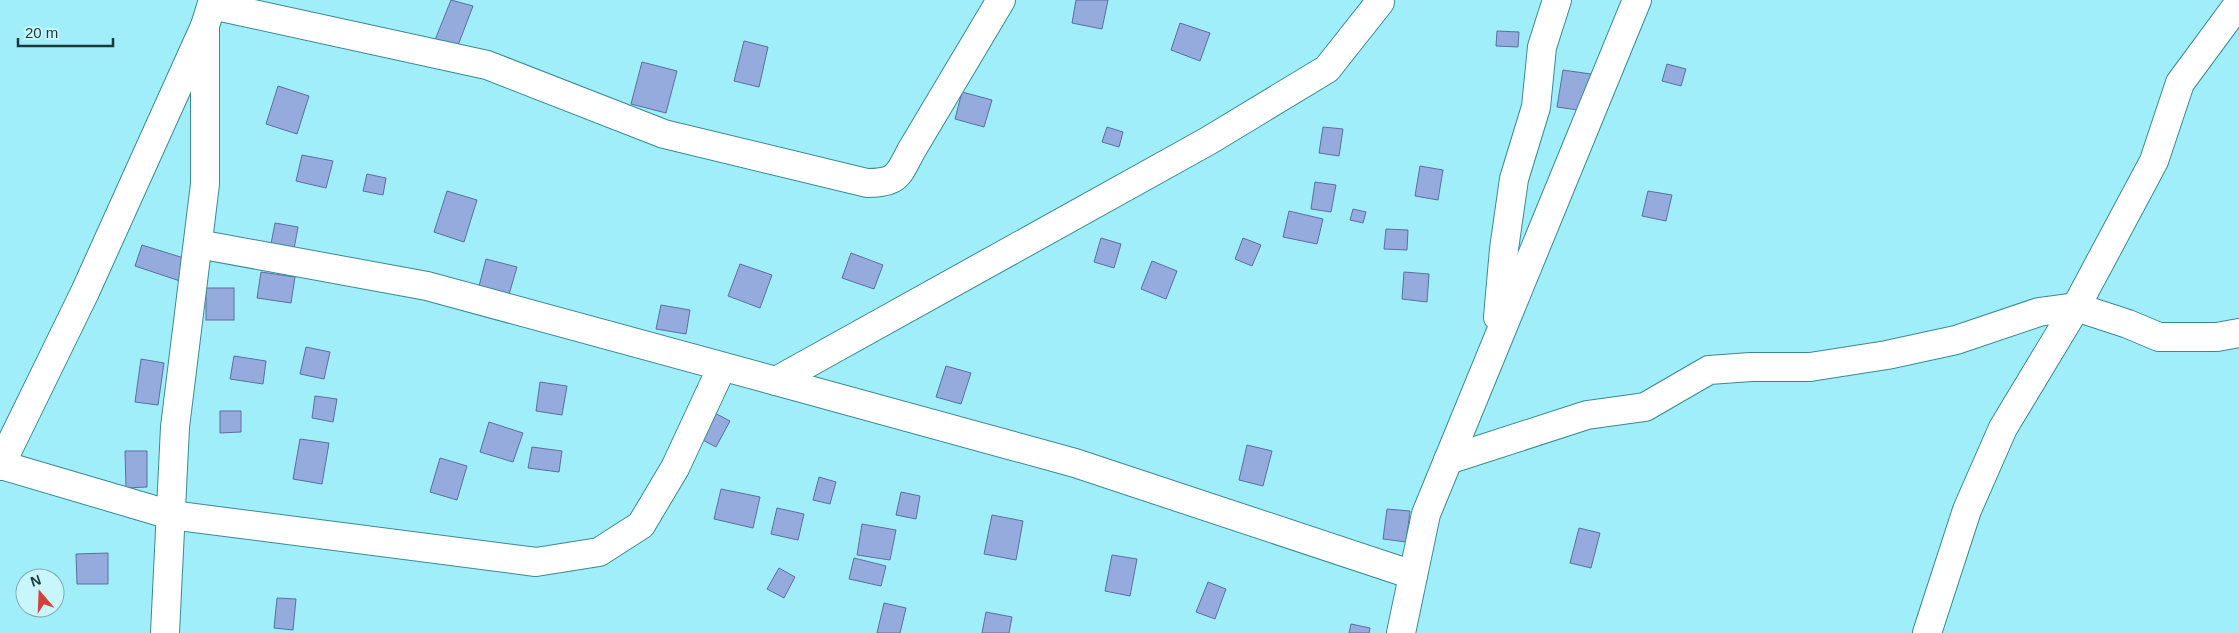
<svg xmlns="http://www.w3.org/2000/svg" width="2239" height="633" font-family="Helvetica,sans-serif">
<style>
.building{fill:#95abde;stroke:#5c6f9e}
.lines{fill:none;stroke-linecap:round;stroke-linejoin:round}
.minor-casing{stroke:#3a8993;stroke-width:30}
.tertiary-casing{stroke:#3a8993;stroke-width:30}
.minor{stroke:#fff;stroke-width:28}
.tertiary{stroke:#fff;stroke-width:28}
</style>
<rect width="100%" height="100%" fill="#a0eef9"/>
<g class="building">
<polygon points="451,0 473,6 457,48 435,40"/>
<polygon points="1076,0 1108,0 1102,29 1072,23"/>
<polygon points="1180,23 1210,33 1200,61 1171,50"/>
<polygon points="1497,31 1519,32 1518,47 1496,46"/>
<polygon points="744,41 768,47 759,87 734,81"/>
<polygon points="642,62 677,71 666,113 631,104"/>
<polygon points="1667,64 1686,69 1681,86 1662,81"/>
<polygon points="1563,70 1591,74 1585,111 1557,107"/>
<polygon points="278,86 309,96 297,134 266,124"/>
<polygon points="962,92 992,100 984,127 955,119"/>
<polygon points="1107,127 1123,132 1119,147 1102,142"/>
<polygon points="1323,127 1343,129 1339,156 1319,153"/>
<polygon points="302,155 333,161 326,188 296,181"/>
<polygon points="1420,166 1443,170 1438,200 1415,196"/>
<polygon points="367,174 386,178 383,195 363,191"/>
<polygon points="1315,182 1336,185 1331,212 1311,209"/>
<polygon points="447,191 477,200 464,242 434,232"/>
<polygon points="1648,191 1672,195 1666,221 1642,216"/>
<polygon points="1353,209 1366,212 1363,223 1350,220"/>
<polygon points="1289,211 1323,219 1317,244 1283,237"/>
<polygon points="275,223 298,227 294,249 271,244"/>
<polygon points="1386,229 1408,230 1407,250 1384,249"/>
<polygon points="1101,238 1121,244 1114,268 1094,262"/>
<polygon points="1243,238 1261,245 1252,266 1235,259"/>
<polygon points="142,245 190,260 183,282 135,266"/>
<polygon points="851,253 883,265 874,289 842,278"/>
<polygon points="486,259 517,267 508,298 478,290"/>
<polygon points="1152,261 1177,271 1166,299 1141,289"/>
<polygon points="740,264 772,275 760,308 728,296"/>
<polygon points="261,272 295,277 291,303 257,298"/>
<polygon points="1404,272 1429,274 1427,302 1402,299"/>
<rect x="206" y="288" width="28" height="32"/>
<polygon points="661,305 690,310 686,334 656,329"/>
<polygon points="306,347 330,352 324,379 300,374"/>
<polygon points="234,356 266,361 263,384 230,379"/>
<polygon points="141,359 164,363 158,405 135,402"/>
<polygon points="946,366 971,373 961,404 936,397"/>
<polygon points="540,382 567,386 562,415 536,411"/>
<polygon points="315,396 337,399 333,422 312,418"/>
<polygon points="709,410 730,421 716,447 695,436"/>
<polygon points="220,411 241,411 241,432 220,433"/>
<polygon points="489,422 523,433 513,462 480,452"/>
<polygon points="300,439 329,443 322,484 293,479"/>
<polygon points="1247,445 1272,451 1263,486 1239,480"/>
<polygon points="532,447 562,451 559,472 528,468"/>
<polygon points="125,451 147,451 147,487 126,488"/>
<polygon points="440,458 467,466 457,500 430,492"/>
<polygon points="819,477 836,482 830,504 813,500"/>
<polygon points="721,489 760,497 753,528 714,519"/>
<polygon points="901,492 920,496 916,519 896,515"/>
<polygon points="777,508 804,514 798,540 771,534"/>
<polygon points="1387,509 1410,511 1406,542 1383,539"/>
<polygon points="992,515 1023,521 1016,560 984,554"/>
<polygon points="862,524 896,530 890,560 857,555"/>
<polygon points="1579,528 1600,533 1591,568 1570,563"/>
<polygon points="108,553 108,584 77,584 76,554"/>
<polygon points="1112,555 1137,559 1130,596 1105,591"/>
<polygon points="854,558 886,566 881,586 849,579"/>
<polygon points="779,568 795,577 784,598 767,589"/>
<polygon points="1208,582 1226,589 1215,619 1196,612"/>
<polygon points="277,598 296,599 293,630 274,628"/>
<polygon points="884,603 906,608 900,633 877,633"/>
<polygon points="986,612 1012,617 1009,633 982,633"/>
<polygon points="1351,624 1370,628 1369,633 1349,633"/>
</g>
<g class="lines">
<g class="minor-casing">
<g id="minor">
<path d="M212 5 487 65 664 134 867 183C897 183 898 176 911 151L1001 0"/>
<polyline points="198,244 427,286 776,381 1075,463 1413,575"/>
<polyline points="1498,317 1504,249 1514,179 1536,107 1542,47 1557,0"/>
<polyline points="776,381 1208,141 1327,69 1380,2"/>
<polyline points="1448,460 1587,415 1645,407 1709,370 1751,367 1810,367 1887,355 1956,340 2039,312 2076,307 2128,324 2159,337 2217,337 2239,333"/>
<polyline points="1,465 171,515 536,562 599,552 641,525 675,468 722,367"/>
<polyline points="165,633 175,427 205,184 205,26"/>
<polyline points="1401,633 1426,514 1637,0"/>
<polyline points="1927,633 1967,510 2003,428 2076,307 2154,161 2180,83 2239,3"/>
</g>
</g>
<g class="tertiary-casing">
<polyline id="tertiary" points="0,466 85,292 205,26 213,0"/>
</g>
<use href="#minor" class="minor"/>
<use href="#tertiary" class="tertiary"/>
</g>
<g transform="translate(40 593) rotate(341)"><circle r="24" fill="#c9f6fc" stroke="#83aab0"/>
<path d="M0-4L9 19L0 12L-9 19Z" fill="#d1433d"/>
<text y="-8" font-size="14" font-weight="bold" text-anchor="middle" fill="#19393d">N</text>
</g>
<path d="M18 38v8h95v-8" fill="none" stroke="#19393d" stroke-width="2.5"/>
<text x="25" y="38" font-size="15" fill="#19393d" stroke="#c9f6fc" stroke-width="4" paint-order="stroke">20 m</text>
</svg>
